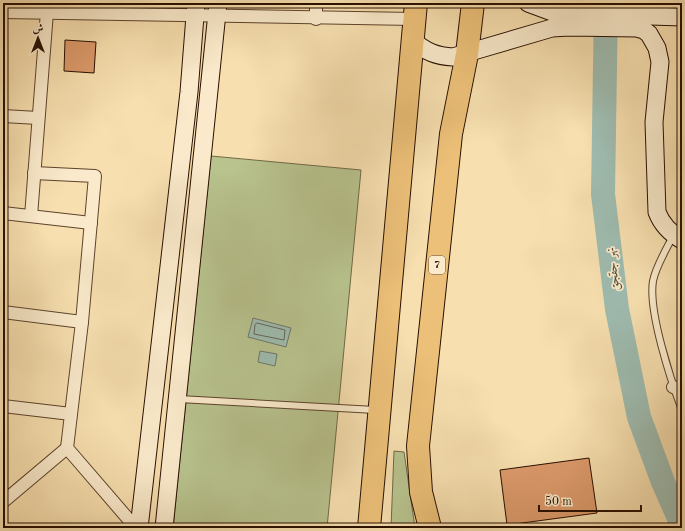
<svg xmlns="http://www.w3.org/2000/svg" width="685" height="531" font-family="'Old Standard TT',Amiri,serif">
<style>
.green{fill:#b8c38e;stroke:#706947}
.water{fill:#9ebcb0;stroke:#6f776a}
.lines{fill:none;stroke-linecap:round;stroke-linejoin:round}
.shore{stroke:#636658;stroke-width:1}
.river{stroke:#9ebcb0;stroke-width:24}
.building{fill:#dc9a6b;stroke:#280f00}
.lane-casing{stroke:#5c432c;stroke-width:8}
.street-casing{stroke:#5c432c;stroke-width:14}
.secondary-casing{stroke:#280f00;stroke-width:19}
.highway-casing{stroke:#280f00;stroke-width:24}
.lane{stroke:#faeacb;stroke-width:6}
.street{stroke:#faeacb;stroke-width:12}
.secondary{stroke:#faeacb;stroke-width:17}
.highway{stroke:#ecc078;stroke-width:22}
.labels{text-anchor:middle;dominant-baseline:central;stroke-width:3.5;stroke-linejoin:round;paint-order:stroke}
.shield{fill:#faeacb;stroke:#67513d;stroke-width:1}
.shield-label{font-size:11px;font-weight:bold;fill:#280f00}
.water-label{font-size:13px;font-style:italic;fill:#514c3e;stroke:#faeacb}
</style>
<rect width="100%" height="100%" fill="#f7dfaf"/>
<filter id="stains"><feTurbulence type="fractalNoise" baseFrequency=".005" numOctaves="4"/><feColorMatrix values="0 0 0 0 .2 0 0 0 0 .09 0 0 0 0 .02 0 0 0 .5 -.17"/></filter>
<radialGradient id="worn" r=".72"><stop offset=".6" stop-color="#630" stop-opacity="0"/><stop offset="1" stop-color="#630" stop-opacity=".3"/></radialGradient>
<g class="green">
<polygon points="211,156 361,170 327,528 173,528"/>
<polygon points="394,451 404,452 415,528 391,528"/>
</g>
<g class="water">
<polygon points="253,318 291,328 286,347 248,337"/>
<polygon points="260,351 277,354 275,366 258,362"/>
</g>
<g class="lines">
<polygon class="shore" points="257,323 285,330 284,340 254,334 255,325"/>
<polyline class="river" points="606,3 603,194 617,309 639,417 663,482 682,525"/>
</g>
<g class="building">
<polygon points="65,40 96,42 94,73 64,71"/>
<polygon points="589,458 597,513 507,525 500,470"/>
</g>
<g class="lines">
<g class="lane-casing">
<g id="lane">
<path d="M673 236C666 250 656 266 653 281 648 311 671 381 682 410"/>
<polyline points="179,399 375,410"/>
</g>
</g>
<g class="street-casing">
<g id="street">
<polyline points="3,12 414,19"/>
<polyline points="316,19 316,3"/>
<polyline points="3,116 38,118"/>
<polyline points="34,173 95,176 82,322 67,448 136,528"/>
<polyline points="3,213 91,223"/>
<polyline points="31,216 47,12"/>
<polyline points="3,312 82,322"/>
<polyline points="673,387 682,390"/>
<polyline points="3,406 71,414"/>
<polyline points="3,502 67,448"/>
</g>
</g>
<g class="secondary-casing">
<g id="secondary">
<polyline points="528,3 555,13 682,17"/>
<path d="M412 40C426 52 436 56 453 57L552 28 569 27 637 28 644 30 649 34 657 48 660 62 654 122 657 212C662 225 670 233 682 240"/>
<polyline points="139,528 189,92 196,3"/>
<polyline points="164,528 218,3"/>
</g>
</g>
<g class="highway-casing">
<g id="highway">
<polyline points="369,528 416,3"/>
<polyline points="430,528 421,492 418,446 451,134 467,54 473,3"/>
</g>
</g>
<use href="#lane" class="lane"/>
<use href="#street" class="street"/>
<use href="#secondary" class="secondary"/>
<use href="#highway" class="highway"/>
</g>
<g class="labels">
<rect class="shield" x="429" y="256" width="16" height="18" rx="3"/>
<g class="shield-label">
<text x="437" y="265">7</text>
</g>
<g class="water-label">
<text transform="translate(613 269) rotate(-97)">نهر جقجق</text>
</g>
</g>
<rect width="685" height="531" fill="none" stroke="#f7dfaf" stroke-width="16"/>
<rect x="4" y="4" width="677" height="523" fill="none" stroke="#280f00" stroke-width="2"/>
<rect x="8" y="8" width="669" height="515" fill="none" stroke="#280f00"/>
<g transform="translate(38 38)" stroke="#faeacb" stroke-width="3" paint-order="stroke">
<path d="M0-3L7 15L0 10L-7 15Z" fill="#280f00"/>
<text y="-6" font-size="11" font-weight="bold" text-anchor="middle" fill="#280f00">ش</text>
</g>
<path d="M539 505v6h102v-6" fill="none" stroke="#280f00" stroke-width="2"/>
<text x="545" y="505" font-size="12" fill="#280f00" stroke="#faeacb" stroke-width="3" paint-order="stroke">50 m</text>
<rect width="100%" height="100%" filter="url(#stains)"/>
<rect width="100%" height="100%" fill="url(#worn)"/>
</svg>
